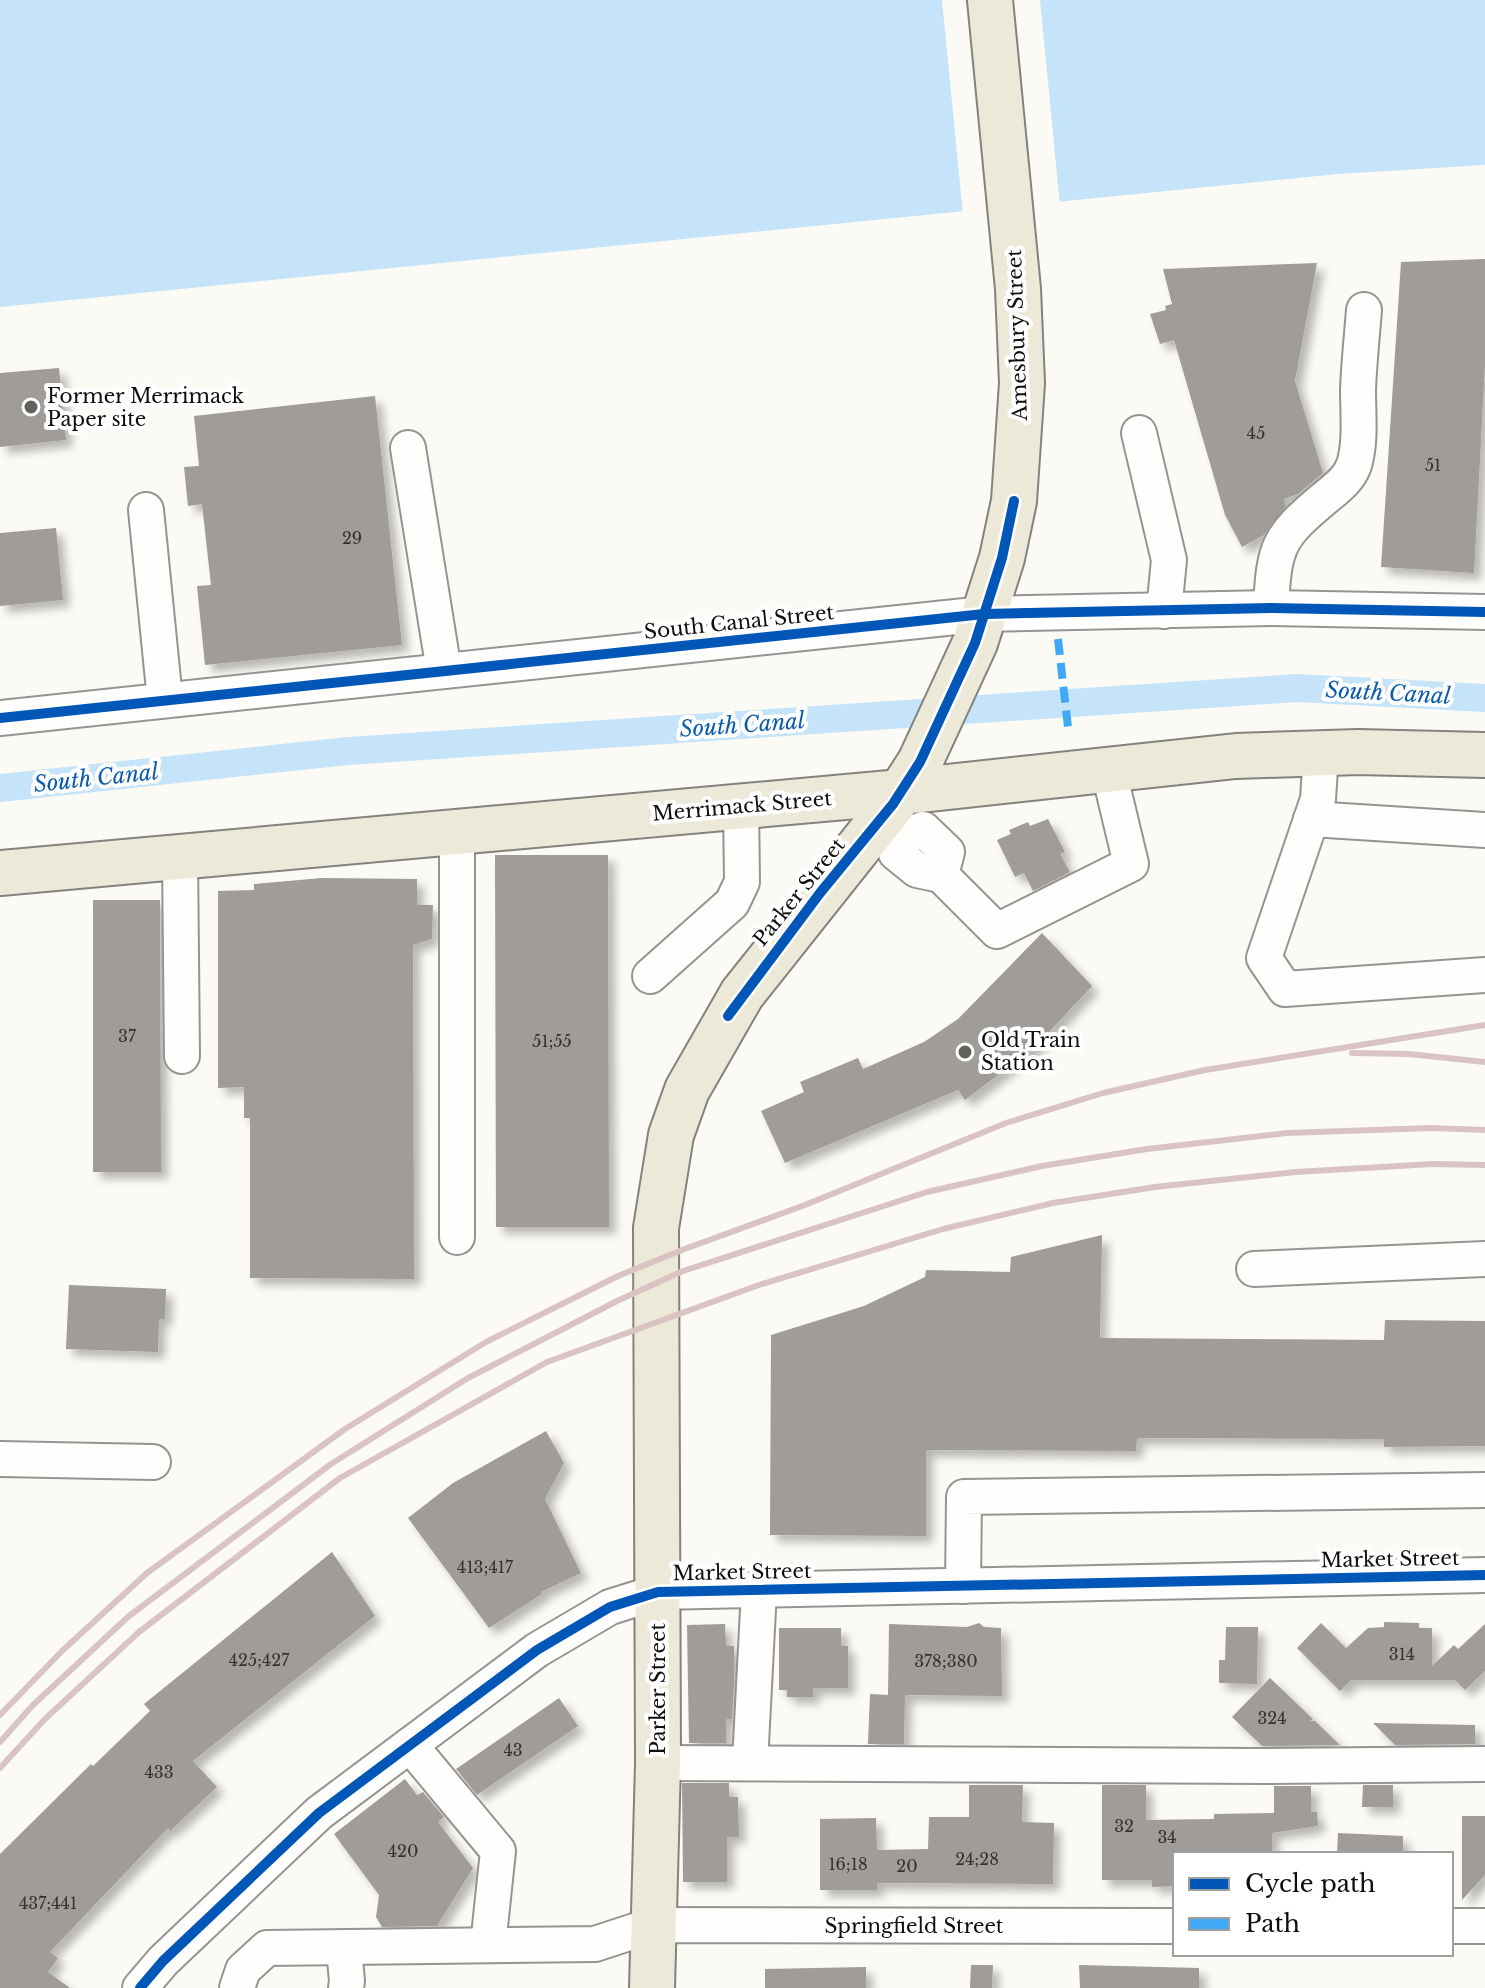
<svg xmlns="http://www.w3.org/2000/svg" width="1485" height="1988" font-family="'Libre Baskerville',serif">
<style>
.water{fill:#c5e4fa}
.pier{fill:#fcfaf4}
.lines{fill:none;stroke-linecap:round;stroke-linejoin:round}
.canal{stroke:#c5e4fa;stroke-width:28}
.building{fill:#9f9c99;filter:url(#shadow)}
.minor-casing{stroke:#959492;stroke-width:38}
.major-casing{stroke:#82827f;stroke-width:48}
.minor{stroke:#fffefd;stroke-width:34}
.major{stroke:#ede9d9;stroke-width:44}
.rail{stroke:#d9c4c3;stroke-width:6}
.quiet{stroke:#3fa9f5;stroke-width:8;stroke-dasharray:16 8;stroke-linecap:butt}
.cycleway-casing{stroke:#fff;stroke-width:15}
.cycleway{stroke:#0057b8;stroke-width:10}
.poi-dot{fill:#61615e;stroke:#fff;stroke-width:3}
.labels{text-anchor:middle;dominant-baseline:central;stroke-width:8;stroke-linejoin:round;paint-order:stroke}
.number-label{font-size:16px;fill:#323231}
.street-label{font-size:20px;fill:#0e0e0e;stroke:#fff}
.poi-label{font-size:20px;fill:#0e0e0e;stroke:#fff;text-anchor:start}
.water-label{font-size:22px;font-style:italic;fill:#0a5bae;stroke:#fff}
</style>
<defs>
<filter id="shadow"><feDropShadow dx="7" dy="7" stdDeviation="4" flood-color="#0004"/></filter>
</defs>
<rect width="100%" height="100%" fill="#fcfaf4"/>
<polygon class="water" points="0,0 1485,0 1485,165 1338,174 0,307"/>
<polygon class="pier" points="942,0 1040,0 1060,206 963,215"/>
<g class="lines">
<polyline class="canal" points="0,788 348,751 1297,688 1485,698"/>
</g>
<g class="building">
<polygon points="1485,259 1485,364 1474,573 1381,567 1401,262"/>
<polygon points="1317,263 1295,381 1323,473 1298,494 1284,499 1286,506 1264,535 1242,547 1225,515 1174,340 1160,344 1150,314 1166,310 1165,306 1172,304 1163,269"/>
<polygon points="59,368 66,440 0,447 0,373"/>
<polygon points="375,396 402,645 205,665 197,586 211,585 202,504 188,506 184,467 199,466 194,416"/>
<polygon points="56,528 63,600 0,606 0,533"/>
<polygon points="1048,819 1065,852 1060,854 1070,872 1033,891 1024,873 1015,877 997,840 1011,834 1009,830 1028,822 1030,826"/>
<polygon points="495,855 608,855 609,1227 496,1227"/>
<polygon points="322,878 417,879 417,905 433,905 432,939 413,945 414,1279 250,1278 250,1118 244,1118 244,1087 218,1088 218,891 254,890 254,884"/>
<polygon points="93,900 160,900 161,1172 93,1172"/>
<polygon points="1042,933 1092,986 1036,1046 965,1100 958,1090 785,1163 761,1111 804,1092 800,1082 858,1058 863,1069 924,1042 958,1019"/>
<polygon points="1102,1235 1100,1338 1384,1340 1385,1320 1485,1321 1485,1446 1384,1447 1384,1439 1137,1438 1136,1451 926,1450 926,1536 770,1535 771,1335 864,1306 925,1277 926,1270 1010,1272 1011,1257"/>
<polygon points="69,1285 166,1289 165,1319 159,1319 158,1352 66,1349"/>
<polygon points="546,1431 564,1463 545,1499 581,1573 541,1592 542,1594 489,1628 408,1518 453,1483"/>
<polygon points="332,1552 375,1616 193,1761 217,1787 170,1831 168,1828 50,1952 58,1958 48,1972 70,1988 0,1988 0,1854 91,1764 93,1766 150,1711 144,1704"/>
<polygon points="1384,1622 1419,1623 1419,1628 1432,1628 1432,1666 1454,1645 1458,1649 1485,1624 1485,1671 1465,1690 1455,1680 1351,1680 1340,1691 1297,1648 1321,1623 1346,1648 1368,1628 1384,1627"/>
<polygon points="979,1623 984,1627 1001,1628 1002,1696 905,1695 904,1744 868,1744 870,1694 888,1695 889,1624 967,1627"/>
<polygon points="725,1624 726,1646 734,1646 734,1683 732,1719 726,1719 726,1743 689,1743 687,1625"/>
<polygon points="1226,1627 1258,1627 1257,1684 1219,1683 1219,1660 1225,1660"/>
<polygon points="779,1628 841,1628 841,1646 848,1646 848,1688 813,1688 813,1697 787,1697 787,1690 779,1690"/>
<polygon points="1270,1678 1313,1719 1310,1721 1315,1721 1340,1745 1262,1746 1232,1717"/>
<polygon points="559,1698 578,1726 477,1795 456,1769"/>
<polygon points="1373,1723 1475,1725 1475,1744 1395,1745"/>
<polygon points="405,1779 417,1795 423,1792 444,1817 438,1822 473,1868 437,1926 382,1927 376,1917 379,1895 334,1834"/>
<polygon points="682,1783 729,1783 729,1797 738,1797 739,1837 727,1837 727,1882 683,1882"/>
<polygon points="969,1785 1023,1785 1022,1822 1054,1823 1053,1884 877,1883 877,1890 820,1890 820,1819 876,1818 877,1850 928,1849 929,1817 969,1817"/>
<polygon points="1102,1785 1146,1785 1146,1820 1214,1819 1214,1814 1274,1813 1274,1786 1311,1786 1311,1812 1317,1812 1318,1826 1272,1833 1272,1854 1175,1854 1175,1886 1152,1887 1152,1880 1102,1880"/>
<polygon points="1363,1785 1393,1785 1393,1807 1362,1807"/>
<polygon points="1462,1816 1485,1816 1485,1875 1462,1900"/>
<polygon points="1338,1833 1403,1836 1403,1854 1337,1854"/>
<polygon points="971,1965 993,1965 992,1988 970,1988"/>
<polygon points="1079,1965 1199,1968 1199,1988 1080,1988"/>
<polygon points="866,1967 866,1988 765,1988 765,1969"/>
</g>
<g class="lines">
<g class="minor-casing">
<g id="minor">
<polyline points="1139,433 1169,560 1164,611"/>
<polyline points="408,448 444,671"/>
<polyline points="146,510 165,700"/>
<path d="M1271 608C1274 545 1278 537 1326 497 1337 488 1349 479 1354 465 1361 442 1358 414 1358 390 1359 363 1362 336 1364 310"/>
<polyline points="0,718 984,614 1271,608 1485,612"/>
<polyline points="1321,753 1318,799 1264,958 1285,989 1485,975"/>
<polyline points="1311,819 1485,830"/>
<polyline points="879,821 899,839 923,829 947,852 941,875 917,870 896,853 899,839"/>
<polyline points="180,857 182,1056"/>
<polyline points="941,875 997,931 1131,864 1108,768"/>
<polyline points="650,976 732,903 742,882 741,806"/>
<polyline points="457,1237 457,832"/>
<polyline points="1254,1269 1485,1259"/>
<polyline points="0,1459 153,1462"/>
<polyline points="963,1586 964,1497 1485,1490"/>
<polyline points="410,1745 498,1851 488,1945"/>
<polyline points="658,1763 1264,1766 1485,1764"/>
<polyline points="750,1763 759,1590"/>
<polyline points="1451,1926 1485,1926"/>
<polyline points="344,1948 347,1981 346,1988"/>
<polyline points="140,1988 163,1961 319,1813 537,1650 610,1607 658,1592 1485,1575"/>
<polyline points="237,1988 243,1970 267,1948 595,1944 653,1925 1175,1926"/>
</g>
</g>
<g class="major-casing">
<g id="major">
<polyline points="0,873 901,792 1236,756 1358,752 1485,755"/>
<polyline points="652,1988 658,1763 656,1228 671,1135 687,1090 742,994 893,804 920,762 975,643 1002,558 1014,501 1022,383 1018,289 990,0"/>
</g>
</g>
<use href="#minor" class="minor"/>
<use href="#major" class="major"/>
<g class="rail">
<polyline points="1352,1053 1409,1054 1485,1062"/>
<polyline points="0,1715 62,1651 147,1573 345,1429 486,1342 618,1276 682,1250 805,1205 1006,1123 1103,1093 1205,1070 1485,1025"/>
<polyline points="0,1742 33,1705 129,1616 331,1464 468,1378 617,1301 683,1271 927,1192 1042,1166 1147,1149 1287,1133 1430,1128 1485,1130"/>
<polyline points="0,1768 45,1719 139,1632 340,1478 547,1362 759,1285 943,1229 1053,1203 1155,1187 1296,1172 1432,1164 1485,1165"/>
</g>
<polyline class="quiet" points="1058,639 1068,727"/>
<g class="cycleway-casing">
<g id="cycleway">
<polyline points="0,718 984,614 1271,608 1485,612"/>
<polyline points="728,1016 820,893 893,804 920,762 975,643 1002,558 1014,501"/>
<polyline points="140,1988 163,1961 319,1813 537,1650 610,1607 658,1592 1485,1575"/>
</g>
</g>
<use href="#cycleway" class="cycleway"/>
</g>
<g class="poi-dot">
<circle cx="31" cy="407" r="8"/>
<circle cx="965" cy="1052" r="8"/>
</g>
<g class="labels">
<g class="number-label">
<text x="1256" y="433">45</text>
<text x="1433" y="465">51</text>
<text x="352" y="538">29</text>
<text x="127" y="1036">37</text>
<text x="552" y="1041">51;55</text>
<text x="485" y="1567">413;417</text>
<text x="1402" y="1654">314</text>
<text x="259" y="1660">425;427</text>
<text x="946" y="1661">378;380</text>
<text x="1272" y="1718">324</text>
<text x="513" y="1750">43</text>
<text x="159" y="1772">433</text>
<text x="1124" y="1826">32</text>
<text x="1167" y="1837">34</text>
<text x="403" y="1851">420</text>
<text x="977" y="1859">24;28</text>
<text x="848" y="1864">16;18</text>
<text x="907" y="1866">20</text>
<text x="48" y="1903">437;441</text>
</g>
<g class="street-label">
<text transform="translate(1017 335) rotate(-92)">Amesbury Street</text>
<text transform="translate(739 622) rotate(-6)">South Canal Street</text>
<text transform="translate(742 806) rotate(-5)">Merrimack Street</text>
<text transform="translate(799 892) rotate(-51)">Parker Street</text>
<text transform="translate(1390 1559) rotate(-1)">Market Street</text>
<text transform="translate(742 1572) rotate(-1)">Market Street</text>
<text transform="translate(658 1689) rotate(-90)">Parker Street</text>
<text x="914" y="1926">Springfield Street</text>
</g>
<g class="poi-label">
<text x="47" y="396">Former Merrimack<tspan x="47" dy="23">Paper site</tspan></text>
<text x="981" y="1040">Old Train<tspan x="981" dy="23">Station</tspan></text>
</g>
<g class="water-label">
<text transform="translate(1388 693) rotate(3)">South Canal</text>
<text transform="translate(742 725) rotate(-4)">South Canal</text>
<text transform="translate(96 778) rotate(-6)">South Canal</text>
</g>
</g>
<rect x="1173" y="1852" width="280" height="104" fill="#ffffff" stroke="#9f9f9f" stroke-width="2"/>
<rect x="1189" y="1878" width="40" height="12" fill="#0057b8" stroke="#9f9f9f" stroke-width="2"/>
<text x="1245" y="1892" font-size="24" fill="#0e0e0e">Cycle path</text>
<rect x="1189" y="1918" width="40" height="12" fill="#3fa9f5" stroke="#9f9f9f" stroke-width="2"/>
<text x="1245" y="1932" font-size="24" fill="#0e0e0e">Path</text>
</svg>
